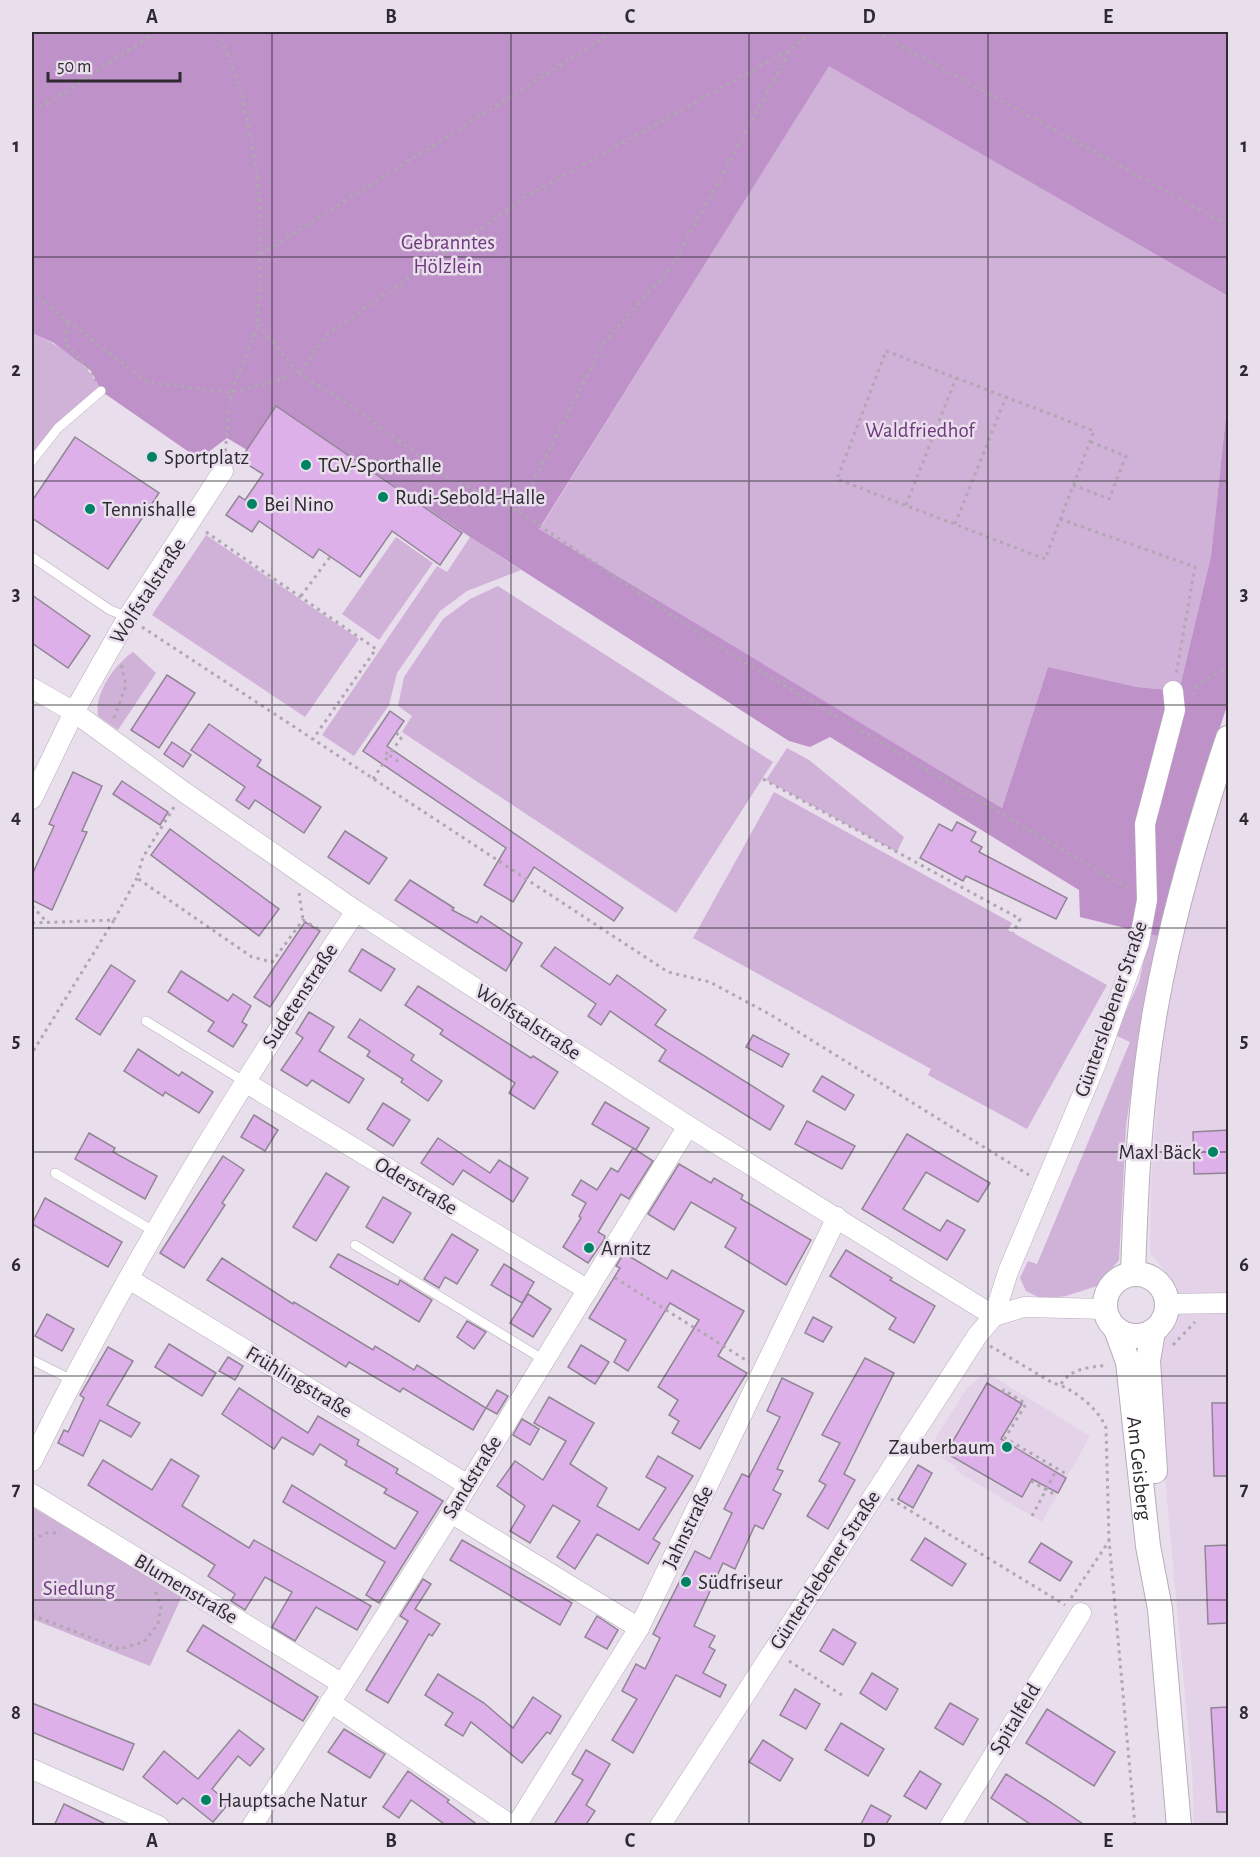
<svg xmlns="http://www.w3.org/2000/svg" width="1260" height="1857" font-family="'Alegreya Sans',sans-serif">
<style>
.built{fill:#e4d3e8}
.green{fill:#d0b1d8}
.forest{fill:#be91c9}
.building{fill:#deb0ea;stroke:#908693;stroke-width:1.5}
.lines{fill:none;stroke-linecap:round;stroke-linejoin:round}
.service-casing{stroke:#b8adbb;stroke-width:10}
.minor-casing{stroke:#b8adbb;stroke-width:21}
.tertiary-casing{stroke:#b8adbb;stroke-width:26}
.path{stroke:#b0a7b2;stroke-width:3;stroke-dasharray:3 4.5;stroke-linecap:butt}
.service{stroke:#fff;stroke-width:9}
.minor{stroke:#fff;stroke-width:20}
.tertiary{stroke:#fff;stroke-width:24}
.grid{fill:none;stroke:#2e2a2f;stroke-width:1.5;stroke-opacity:0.55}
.poi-dot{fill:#008365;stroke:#e9deec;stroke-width:2}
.labels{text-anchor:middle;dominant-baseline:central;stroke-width:5;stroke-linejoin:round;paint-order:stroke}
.park-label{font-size:21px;fill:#6f387d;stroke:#e9deec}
.poi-label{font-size:21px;fill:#2e2a2f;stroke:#e9deec;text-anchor:start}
.street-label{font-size:21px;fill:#2e2a2f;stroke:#e9deec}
.neatline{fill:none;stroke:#2e2a2f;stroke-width:2}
.grid-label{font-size:20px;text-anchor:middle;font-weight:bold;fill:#2e2a2f}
</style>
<rect width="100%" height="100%" fill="#e9deec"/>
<g class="built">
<polygon points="1228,770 1228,1825 1194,1825 1192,1770 1153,1348 1178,1323 1177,1286 1150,1253 1151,1184 1160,1060 1180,940"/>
<polygon points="986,1372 1090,1436 1042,1522 955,1470 957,1467 928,1450 967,1388"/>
</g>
<g class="green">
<polygon points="829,65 1228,296 1228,397 1211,556 1179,691 1137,687 1048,667 1002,808 539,530"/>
<path d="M32 333C62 347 87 361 101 391L32 461Z"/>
<polygon points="206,535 359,639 305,717 152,615"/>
<polygon points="396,537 433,563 379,640 342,614"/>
<polygon points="470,537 521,570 467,591 440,611 397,673 389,705 354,756 322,735 437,566 447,572"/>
<polygon points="498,586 773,762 676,913 402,732 412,716 398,706 404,677 443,619 470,599"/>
<path d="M133 652 156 673 118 730 98 716C94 693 115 664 133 652Z"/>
<polygon points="787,748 809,760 904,837 897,852 766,780"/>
<polygon points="774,792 1012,923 1008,930 1107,985 1027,1129 928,1075 931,1069 693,938"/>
<polygon points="1150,933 1158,936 1141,1021 1126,1126 1119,1260 1097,1286 1066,1296 1042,1299 1026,1291 1020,1278 1028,1261 1037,1264 1130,1042 1115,1035 1139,982"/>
<polygon points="32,1507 182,1596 150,1666 32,1619"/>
</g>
<polygon class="forest" points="32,32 1228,32 1228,296 829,66 539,529 1002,808 1048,667 1137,687 1179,691 1211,556 1228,397 1228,703 1195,802 1158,936 1080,917 1079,890 830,737 810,747 789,741 470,537 277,407 247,450 227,438 199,459 101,391 91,371 54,343 32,333"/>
<g class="building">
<polygon points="276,406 462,533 440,565 392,531 360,577 319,549 313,558 259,521 252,532 226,515 239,496 245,500 263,474 240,460"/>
<polygon points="75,437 159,493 108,569 32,518 32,501"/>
<polygon points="32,595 90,636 68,668 32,643"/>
<polygon points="167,675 195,693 159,748 131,730"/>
<polygon points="390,711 404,721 387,746 623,908 614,921 534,867 513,902 484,885 506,848 363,751"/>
<polygon points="209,724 261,760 257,766 321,807 304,833 255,800 249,809 236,800 245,787 191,750"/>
<polygon points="172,742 191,755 183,767 164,754"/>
<polygon points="73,772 102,786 82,831 87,832 52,910 32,900 32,875 54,826 49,824"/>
<polygon points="122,781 168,812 160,825 113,794"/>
<polygon points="957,822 976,832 971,841 982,847 979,852 1067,898 1056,919 966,876 963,881 920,858 939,824 952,831"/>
<polygon points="170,829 279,909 259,936 151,855"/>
<polygon points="345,831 387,858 369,884 328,857"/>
<polygon points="410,880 454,908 452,910 477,923 481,916 522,943 506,971 395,900"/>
<polygon points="305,922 320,931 270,1007 254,997"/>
<polygon points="555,947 610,985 617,975 666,1010 655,1025 784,1106 770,1130 659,1061 666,1050 610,1011 601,1025 588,1016 596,1004 541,966"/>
<polygon points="362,949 395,969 381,991 349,971"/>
<polygon points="111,965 135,981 100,1035 76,1019"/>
<polygon points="181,971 228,1001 233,994 251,1006 242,1022 247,1025 233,1047 208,1031 214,1022 168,992"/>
<polygon points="418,986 531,1058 533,1056 558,1072 534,1109 509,1093 515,1083 440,1034 443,1030 405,1005"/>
<polygon points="309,1012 334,1027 319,1051 364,1079 349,1103 312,1080 307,1086 281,1070 303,1038 296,1033"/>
<polygon points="360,1019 414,1055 411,1060 442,1081 428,1101 401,1082 403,1079 367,1056 370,1051 348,1037"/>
<polygon points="753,1035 789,1054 782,1067 746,1047"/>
<polygon points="138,1049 179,1076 182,1072 213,1092 199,1113 165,1092 163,1096 124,1071"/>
<polygon points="822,1076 854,1095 845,1110 813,1091"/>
<polygon points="605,1102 649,1128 636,1150 592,1124"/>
<polygon points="383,1103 410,1120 393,1146 367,1129"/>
<polygon points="254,1115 278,1130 265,1151 241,1137"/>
<polygon points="807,1121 855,1146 842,1169 795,1144"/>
<polygon points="1228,1130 1228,1173 1194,1174 1193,1132"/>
<polygon points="89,1133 115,1148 113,1152 157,1176 145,1199 75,1159"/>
<polygon points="907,1134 990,1183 978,1202 926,1172 903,1209 940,1231 947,1220 965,1230 947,1260 862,1209"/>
<polygon points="438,1138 490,1173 499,1160 528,1178 513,1202 463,1170 453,1185 421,1163"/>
<polygon points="633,1148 653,1161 629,1199 621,1194 598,1232 605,1236 604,1240 588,1263 563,1247 581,1218 579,1216 586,1203 572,1195 581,1180 597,1190 611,1168 618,1172"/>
<polygon points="223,1156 244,1170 222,1203 225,1205 184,1268 160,1253"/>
<polygon points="679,1164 711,1183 714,1178 743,1195 741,1199 811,1240 786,1285 725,1247 736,1228 691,1202 674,1230 648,1214"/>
<polygon points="326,1173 349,1187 316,1241 293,1227"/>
<polygon points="383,1197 411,1213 393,1243 366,1227"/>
<polygon points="45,1198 122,1242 108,1267 32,1224"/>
<polygon points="452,1234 478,1250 457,1284 445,1277 439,1288 424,1279"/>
<polygon points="846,1250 892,1278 890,1280 935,1306 914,1343 889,1329 896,1318 830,1276"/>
<polygon points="624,1253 667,1279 672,1270 744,1311 718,1356 747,1373 700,1449 672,1433 679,1421 669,1415 678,1400 658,1387 699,1320 670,1303 628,1371 614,1362 626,1340 589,1318 620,1268 616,1266"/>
<polygon points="338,1254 398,1285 400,1280 432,1300 419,1322 330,1267"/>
<polygon points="222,1258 293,1304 294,1302 373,1350 375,1346 414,1370 417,1365 486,1408 473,1430 403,1388 400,1392 349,1362 346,1367 207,1280"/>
<polygon points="504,1264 534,1282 522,1303 491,1285"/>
<polygon points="528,1294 551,1309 533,1337 510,1323"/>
<polygon points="47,1314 74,1329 62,1351 35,1336"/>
<polygon points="813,1317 832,1327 823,1342 805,1333"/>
<polygon points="467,1321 486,1332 474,1349 457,1337"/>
<polygon points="169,1344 216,1373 202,1396 155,1367"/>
<polygon points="581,1345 609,1362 595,1384 568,1367"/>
<polygon points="108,1347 133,1361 107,1405 140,1423 131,1437 100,1420 83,1456 58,1443 64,1430 68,1432 84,1398 80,1395"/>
<polygon points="228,1357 243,1366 235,1380 219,1371"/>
<polygon points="865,1358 894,1373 844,1474 855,1480 828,1529 807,1516 826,1485 819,1481 840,1443 822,1435"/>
<polygon points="782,1378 813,1393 777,1469 783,1471 773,1490 781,1494 763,1529 755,1525 735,1569 723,1563 694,1626 715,1636 709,1647 715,1650 703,1673 726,1685 720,1697 676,1675 633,1753 612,1740 637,1699 622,1691 636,1664 645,1669 660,1638 653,1634 695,1551 710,1559 732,1513 724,1509 742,1474 749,1477 780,1417 767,1411"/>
<polygon points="987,1383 1022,1404 1001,1439 1066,1478 1058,1493 1032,1479 1022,1497 946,1453"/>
<polygon points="239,1388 308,1433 318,1416 359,1440 357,1445 398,1469 396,1473 443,1501 379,1603 366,1595 385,1562 283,1502 292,1485 395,1549 418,1512 384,1493 387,1489 345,1465 347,1461 320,1444 313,1455 282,1437 274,1449 222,1414"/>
<polygon points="497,1390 508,1396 497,1414 486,1408"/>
<polygon points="549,1397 594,1423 570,1464 607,1488 597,1506 639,1530 666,1488 646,1477 658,1456 693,1476 653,1539 660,1543 648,1564 597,1534 575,1569 557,1557 580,1521 553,1505 530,1543 510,1531 525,1506 497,1486 515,1461 543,1480 566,1441 534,1423"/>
<polygon points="1212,1403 1228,1403 1228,1476 1214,1476"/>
<polygon points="522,1419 539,1429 530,1445 513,1435"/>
<polygon points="171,1459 199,1476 182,1506 249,1548 254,1540 371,1606 357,1630 316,1607 295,1641 272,1627 292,1592 265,1577 245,1610 231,1601 235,1594 208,1576 215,1565 88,1485 103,1460 152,1490"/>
<polygon points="918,1465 932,1473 913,1508 898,1499"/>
<polygon points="925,1538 966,1564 952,1586 911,1560"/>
<polygon points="462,1540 572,1603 560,1625 450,1560"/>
<polygon points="1041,1543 1072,1562 1060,1581 1029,1562"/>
<polygon points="1228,1545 1228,1623 1208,1624 1205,1546"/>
<polygon points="423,1579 431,1584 415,1609 440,1624 432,1636 429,1634 388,1703 366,1690 408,1621 400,1616"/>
<polygon points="597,1616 618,1630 607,1649 585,1637"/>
<polygon points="203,1625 318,1697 303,1721 187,1651"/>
<polygon points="833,1629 856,1643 843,1665 820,1651"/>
<polygon points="872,1673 898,1689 886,1710 860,1693"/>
<polygon points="438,1674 484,1703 513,1728 533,1697 561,1716 550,1734 547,1732 522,1763 471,1722 463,1736 445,1725 453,1713 425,1695"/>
<polygon points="795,1689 820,1704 806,1729 780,1715"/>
<polygon points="32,1703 134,1744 123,1770 32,1732"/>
<polygon points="950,1703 978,1719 963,1745 935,1728"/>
<polygon points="1228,1707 1228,1812 1217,1812 1211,1708"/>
<polygon points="1047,1709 1115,1752 1094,1786 1026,1743"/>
<polygon points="841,1723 884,1749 868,1776 825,1750"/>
<polygon points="344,1729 385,1754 370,1778 328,1752"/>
<polygon points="239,1730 264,1749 250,1766 238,1756 212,1789 229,1803 213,1822 183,1798 177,1804 143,1777 164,1751 198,1779"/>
<polygon points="763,1740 793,1759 780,1781 749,1762"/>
<polygon points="586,1750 610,1764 586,1805 595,1811 585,1826 553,1826 583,1780 572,1774"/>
<polygon points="408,1771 449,1800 447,1802 479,1826 447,1826 411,1800 399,1818 383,1807"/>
<polygon points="920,1771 941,1784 926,1809 904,1796"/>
<polygon points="1006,1774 1047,1800 1086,1826 1033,1826 991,1798"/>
<polygon points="64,1804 110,1826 54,1826"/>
<polygon points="871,1805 891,1816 885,1826 860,1826"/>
</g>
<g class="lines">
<g class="service-casing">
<g id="service">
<polyline points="32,461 58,428 101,391"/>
<polyline points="32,557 110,610 128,617"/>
<polyline points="146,1021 245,1082"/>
<polyline points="55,1173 155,1232"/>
<polyline points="355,1245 544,1360"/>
<polyline points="32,1360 72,1380"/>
</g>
</g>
<g class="minor-casing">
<g id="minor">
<polyline points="32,688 74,712 184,792 356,911 688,1126 994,1316"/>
<polyline points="32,799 74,712 128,617 223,471"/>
<polyline points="245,1082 588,1290"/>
<polyline points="129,1279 468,1485"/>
<polyline points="1167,1304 1228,1303"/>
<polyline points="994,1316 1024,1307 1105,1309"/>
<path d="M32 1461C126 1270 238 1088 356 911"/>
<polyline points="32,1494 341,1683"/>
<polyline points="451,1513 639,1628"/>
<polyline points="330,1702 512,1826"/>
<polyline points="32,1769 159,1826"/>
<polyline points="252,1826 451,1513 688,1126"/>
<polyline points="516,1826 639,1628 837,1217"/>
<polyline points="660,1826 977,1336 994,1316 1008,1272 1097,1061 1139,943 1147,900 1145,824 1175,710 1173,691"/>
<polyline points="950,1826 1081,1613"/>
</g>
</g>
<g class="tertiary-casing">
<g id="tertiary">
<path d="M1133 1274C1136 1185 1140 1094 1156 1006 1172 915 1199 825 1228 738"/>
<circle cx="1136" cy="1305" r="31"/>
<path id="s1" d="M1116 1329 1128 1362 1148 1546 1160 1609 1179 1826"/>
<polyline points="1153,1331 1148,1361 1155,1471"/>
</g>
</g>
<g class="path">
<polyline points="219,32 242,95 257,173 261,229 258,324 231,393 225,454"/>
<polyline points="876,32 1228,225"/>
<polyline points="32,109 48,103 156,32"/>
<polyline points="261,254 613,32"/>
<polyline points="32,293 147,382 231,393 299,374 355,408 447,477 518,511 716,645 1129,889"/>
<polyline points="68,323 65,343 91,371 96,381"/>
<polyline points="258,324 299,374 326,335 527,196 791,49"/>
<polygon points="886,351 1094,431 1045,559 837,479"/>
<polyline points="1073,485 1109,499 1126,456 1091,442"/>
<polyline points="906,505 956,378"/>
<polyline points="518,511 605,341 671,268 791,49 812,32"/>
<polyline points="1060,519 1195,567 1176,675"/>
<polyline points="955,524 1006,397"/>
<polyline points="206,532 376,649 313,739"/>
<polyline points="301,596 330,557"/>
<polyline points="142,627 668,972 710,982 771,1015 1029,1175"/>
<polyline points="1193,695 1198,685 1227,667 1228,664"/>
<polyline points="114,718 126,685 121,664"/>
<polyline points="396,733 402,737 389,755 399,762"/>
<polyline points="373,779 389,755 382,750"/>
<polyline points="763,779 1020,919 1013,933"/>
<polyline points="174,807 143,857 137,878 252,957 272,962 303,920 322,931"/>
<polyline points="299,893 303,920"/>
<polyline points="32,906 46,921"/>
<polyline points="114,920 137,878"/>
<polyline points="32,923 114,920 32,1053"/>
<polyline points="615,1278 749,1362"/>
<polyline points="1173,1345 1195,1322"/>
<path d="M990 1346 1053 1383C1073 1388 1099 1409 1106 1428L1109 1540 1135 1826"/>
<path d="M1061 1384C1073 1367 1088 1368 1108 1365"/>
<polyline points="1002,1392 1004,1390 1026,1404 1005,1438 1068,1475"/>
<polyline points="1031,1481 1057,1496"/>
<polyline points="891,1499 1065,1605"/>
<polyline points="1032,1516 1057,1469"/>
<polyline points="32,1540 46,1533 61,1533"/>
<polyline points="1071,1598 1109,1541"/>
<polyline points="32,1615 119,1649 144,1642 158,1624 161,1607 155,1590"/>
<polyline points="789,1661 845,1697"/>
</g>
<use href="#service" class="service"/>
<use href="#minor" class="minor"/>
<use href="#tertiary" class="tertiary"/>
</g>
<path class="grid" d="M272 32V1826M511 32V1826M749 32V1826M988 32V1826M32 257H1228M32 481H1228M32 705H1228M32 928H1228M32 1152H1228M32 1376H1228M32 1600H1228"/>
<g class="poi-dot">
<circle cx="152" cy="457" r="6"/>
<circle cx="306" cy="465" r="6"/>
<circle cx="383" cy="497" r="6"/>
<circle cx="252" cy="504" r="6"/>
<circle cx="90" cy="509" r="6"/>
<circle cx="1213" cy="1152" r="6"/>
<circle cx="589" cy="1248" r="6"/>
<circle cx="1007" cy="1447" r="6"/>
<circle cx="686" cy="1582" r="6"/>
<circle cx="206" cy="1800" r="6"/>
</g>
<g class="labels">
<g class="park-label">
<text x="448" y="242">Gebranntes<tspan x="448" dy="24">Hölzlein</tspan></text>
<text x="920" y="430">Waldfriedhof</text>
<text x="79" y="1588">Siedlung</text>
</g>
<g class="poi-label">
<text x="164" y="457">Sportplatz</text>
<text x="318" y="465">TGV-Sporthalle</text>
<text x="395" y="497">Rudi-Sebold-Halle</text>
<text x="264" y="504">Bei Nino</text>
<text x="102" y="509">Tennishalle</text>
<text x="1201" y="1152" text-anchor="end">Maxl Bäck</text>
<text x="601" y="1248">Arnitz</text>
<text x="995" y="1447" text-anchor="end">Zauberbaum</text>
<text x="698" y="1582">Südfriseur</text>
<text x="218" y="1800">Hauptsache Natur</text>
</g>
<g class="street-label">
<text transform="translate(148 591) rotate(-57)">Wolfstalstraße</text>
<text transform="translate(300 996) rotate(-57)">Sudetenstraße</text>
<text transform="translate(1111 1009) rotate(-71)">Günterslebener Straße</text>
<text transform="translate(528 1022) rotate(33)">Wolfstalstraße</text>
<text transform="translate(416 1186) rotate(31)">Oderstraße</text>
<text transform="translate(299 1382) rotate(31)">Frühlingstraße</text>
<text stroke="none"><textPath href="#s1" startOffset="142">Am Geisberg</textPath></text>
<text transform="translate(472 1477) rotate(-58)">Sandstraße</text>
<text transform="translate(688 1527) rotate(-64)">Jahnstraße</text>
<text transform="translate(825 1570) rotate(-57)">Günterslebener Straße</text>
<text transform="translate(186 1589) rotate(31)">Blumenstraße</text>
<text transform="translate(1015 1719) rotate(-59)">Spitalfeld</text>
</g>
</g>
<rect width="1260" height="1857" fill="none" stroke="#e9deec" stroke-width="66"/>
<path d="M48 72v9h132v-9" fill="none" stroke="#2e2a2f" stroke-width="3"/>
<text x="57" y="72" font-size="18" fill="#2e2a2f" stroke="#e9deec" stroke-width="4.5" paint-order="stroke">50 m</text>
<rect x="33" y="33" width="1194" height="1791" class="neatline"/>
<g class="grid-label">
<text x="152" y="23">A</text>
<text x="391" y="23">B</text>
<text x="630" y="23">C</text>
<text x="869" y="23">D</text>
<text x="1108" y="23">E</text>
<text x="16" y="152">1</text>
<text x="1244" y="152">1</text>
<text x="16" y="376">2</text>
<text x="1244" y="376">2</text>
<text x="16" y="600">3</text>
<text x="1244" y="600">3</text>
<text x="16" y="823">4</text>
<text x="1244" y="823">4</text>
<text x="16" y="1047">5</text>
<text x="1244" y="1047">5</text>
<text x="16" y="1271">6</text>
<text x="1244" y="1271">6</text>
<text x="16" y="1495">7</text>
<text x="1244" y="1495">7</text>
<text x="16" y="1719">8</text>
<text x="1244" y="1719">8</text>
<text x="152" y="1847">A</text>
<text x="391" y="1847">B</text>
<text x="630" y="1847">C</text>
<text x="869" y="1847">D</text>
<text x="1108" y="1847">E</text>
</g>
</svg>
